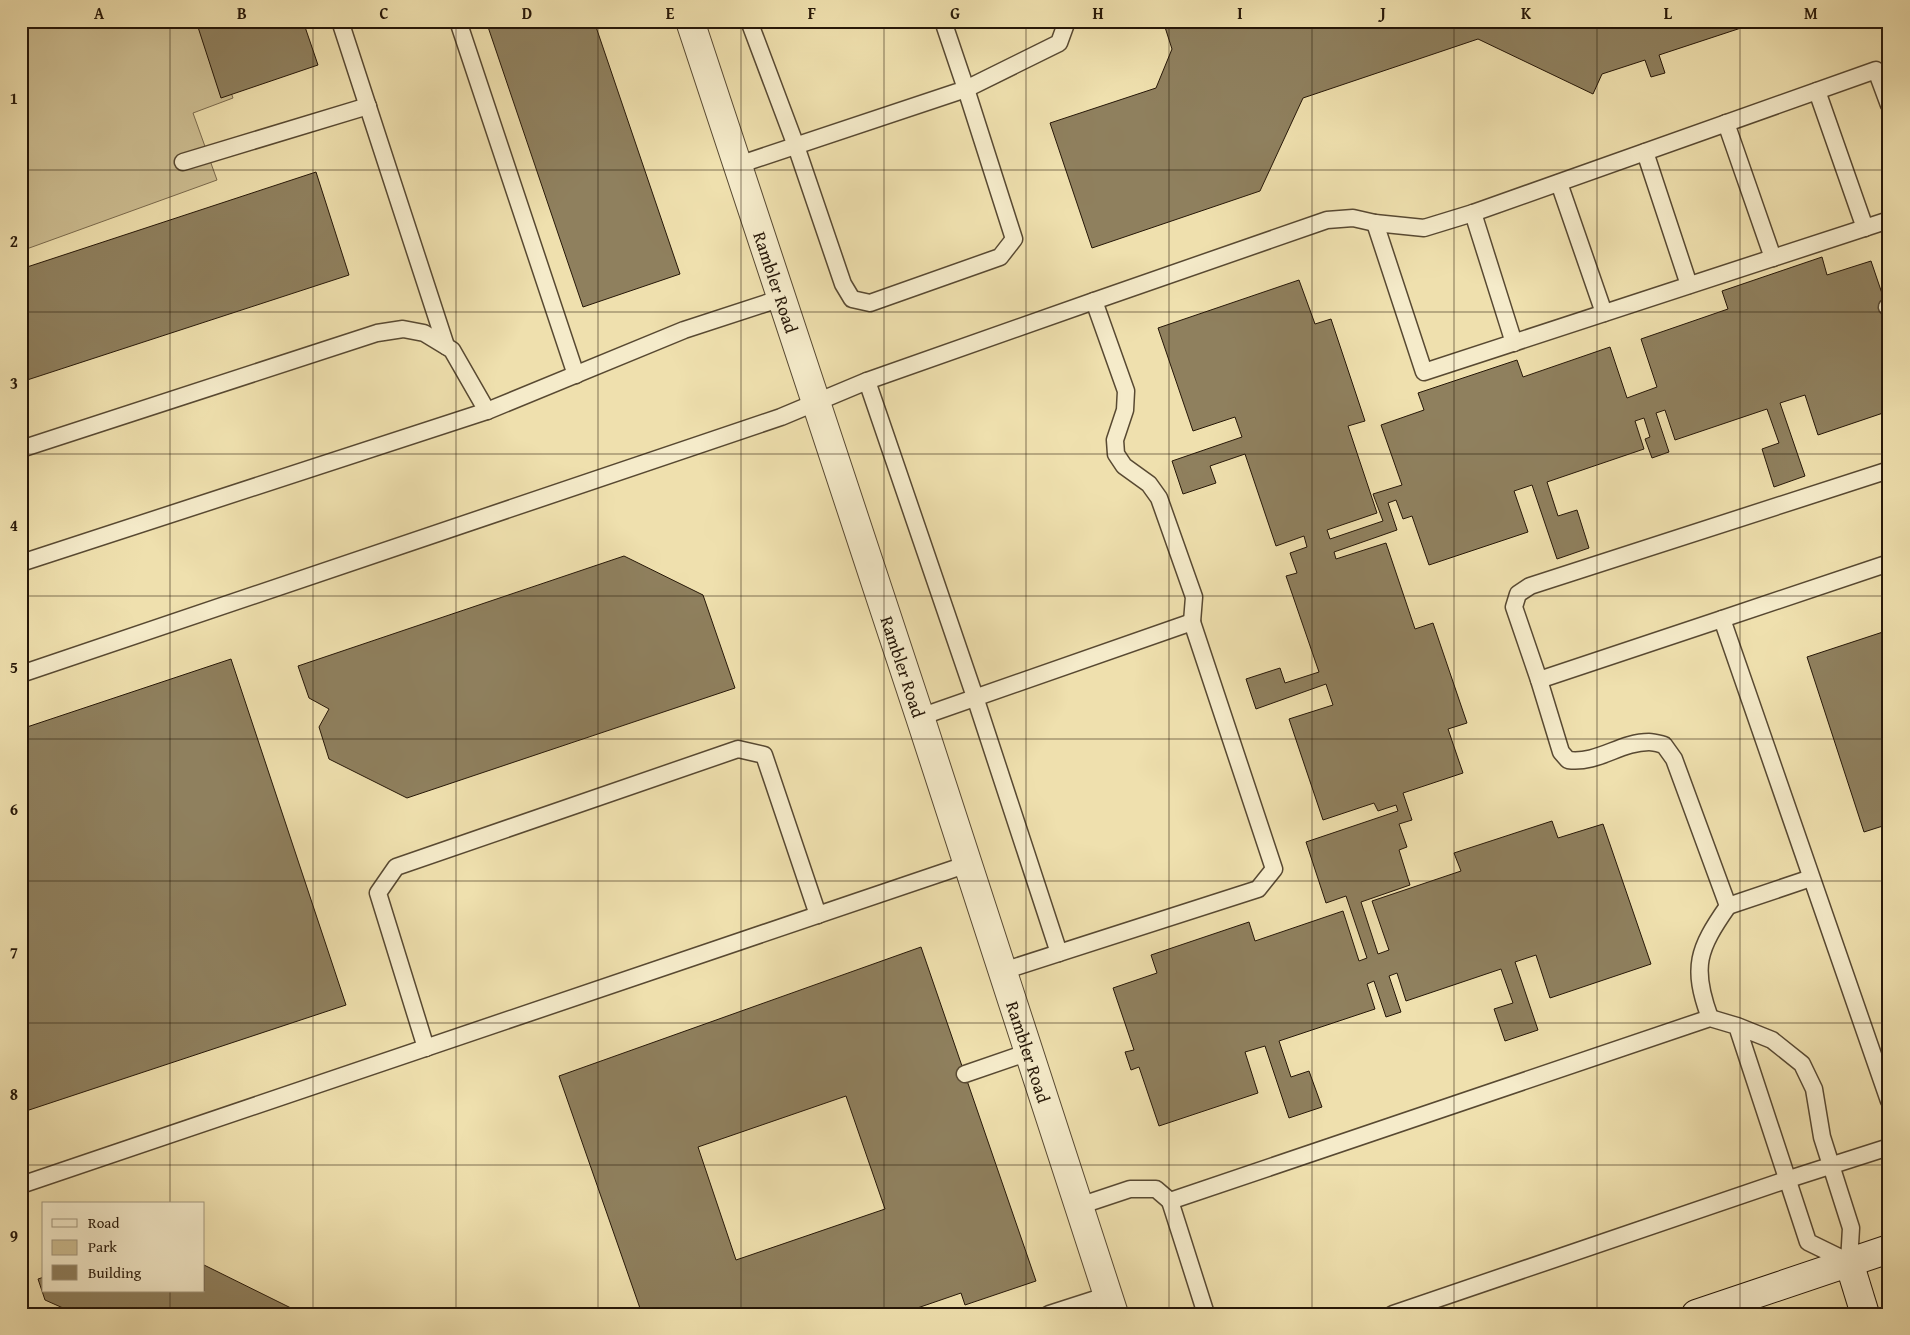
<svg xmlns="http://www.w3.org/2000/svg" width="1910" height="1335" font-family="'Gentium Book Plus',serif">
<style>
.green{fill:#cdbe92;stroke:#7a6a4d}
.building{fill:#8f805e;stroke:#261708;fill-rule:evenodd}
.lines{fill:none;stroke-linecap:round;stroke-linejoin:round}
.service-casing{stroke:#584932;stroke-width:19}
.minor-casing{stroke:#584932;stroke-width:30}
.secondary-casing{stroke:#261708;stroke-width:30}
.service{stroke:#f5ebca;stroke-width:16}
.minor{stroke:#f5ebca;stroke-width:28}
.secondary{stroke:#f5ebca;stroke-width:28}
.grid{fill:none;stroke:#261708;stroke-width:1;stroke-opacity:0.55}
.labels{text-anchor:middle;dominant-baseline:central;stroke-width:4.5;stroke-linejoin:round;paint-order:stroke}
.street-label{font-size:18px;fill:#261708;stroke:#f5ebca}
.neatline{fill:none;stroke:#261708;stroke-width:2}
.grid-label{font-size:16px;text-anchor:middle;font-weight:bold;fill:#261708}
</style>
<rect width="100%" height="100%" fill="#efe0ae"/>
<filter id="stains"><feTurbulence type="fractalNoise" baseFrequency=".004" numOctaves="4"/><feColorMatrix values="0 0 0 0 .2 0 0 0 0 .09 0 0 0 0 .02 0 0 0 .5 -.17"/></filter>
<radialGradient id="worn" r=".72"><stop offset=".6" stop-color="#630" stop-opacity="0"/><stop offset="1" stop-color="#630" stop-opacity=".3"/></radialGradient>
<polygon class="green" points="21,21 205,21 233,98 193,113 217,180 21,251"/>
<g class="building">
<polygon points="196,21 303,21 318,65 221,98"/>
<polygon points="486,21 594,21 680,274 583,307"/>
<polygon points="1163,21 1743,21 1744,27 1659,55 1665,73 1651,77 1645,60 1602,74 1593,94 1478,39 1303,98 1260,191 1092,248 1050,123 1156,88 1172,49"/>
<polygon points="316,172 349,275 21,382 21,269"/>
<polygon points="1822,257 1827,275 1871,261 1889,314 1889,411 1818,435 1805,395 1780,403 1805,476 1774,487 1762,449 1779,443 1767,409 1675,440 1665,410 1656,413 1669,452 1652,458 1645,439 1650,437 1644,418 1635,421 1644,449 1547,482 1558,516 1577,510 1589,548 1557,559 1532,485 1514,491 1528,532 1429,565 1412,516 1403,519 1396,500 1388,503 1397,530 1334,552 1336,559 1386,543 1415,629 1433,623 1467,723 1448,729 1463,773 1403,793 1412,820 1399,824 1407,847 1399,850 1410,885 1361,902 1378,954 1389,950 1372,901 1461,871 1454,853 1552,821 1558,838 1603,824 1651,964 1550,998 1536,955 1515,962 1538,1030 1505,1041 1494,1009 1513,1003 1501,969 1406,1001 1397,973 1389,976 1401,1012 1386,1017 1374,981 1367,984 1375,1009 1279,1041 1291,1077 1309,1071 1322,1107 1289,1118 1265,1046 1245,1052 1258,1093 1159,1126 1139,1067 1131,1070 1125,1052 1134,1050 1113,988 1157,973 1151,955 1249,922 1255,941 1343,911 1359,961 1367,958 1346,896 1326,903 1306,842 1398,811 1396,805 1378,811 1374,803 1323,820 1289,719 1333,705 1326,684 1256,709 1246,679 1280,668 1285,683 1319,672 1286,576 1297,573 1290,553 1307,547 1304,536 1276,546 1245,454 1210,466 1216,483 1183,494 1172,461 1242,437 1235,417 1193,431 1158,328 1299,280 1315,324 1331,319 1365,421 1348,426 1377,513 1327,530 1330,539 1383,521 1373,494 1402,485 1381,425 1424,410 1418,393 1517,360 1523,377 1610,347 1627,398 1657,387 1641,339 1728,309 1722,291"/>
<polygon points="624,556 703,595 735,688 407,798 329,759 319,727 329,709 309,698 298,666"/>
<polygon points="1889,630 1889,824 1864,832 1807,657"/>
<polygon points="231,659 346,1005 23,1112 21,1108 21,729"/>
<path d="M921 947 1036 1281 965 1305 961 1293 900 1314H642L559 1076ZM846 1096 885 1209 736 1260 698 1147Z"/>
<polygon points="204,1265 295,1310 293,1314 60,1314 63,1308 45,1300 38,1279 44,1277 44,1291 204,1291"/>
</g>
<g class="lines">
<g class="service-casing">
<g id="service">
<polyline points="340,21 446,346"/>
<polyline points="458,21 576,375"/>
<polyline points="749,21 796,146 843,284 852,299 870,303 1000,257 1014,239 966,89 1059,43 1067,21"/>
<polyline points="1817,91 1865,228"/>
<polyline points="1726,123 1773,258"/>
<polyline points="1645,152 1689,285"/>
<polyline points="183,162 368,106"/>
<polyline points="738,165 966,89 943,21"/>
<polyline points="1559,183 1604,313"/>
<polyline points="1473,213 1514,343"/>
<polyline points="1375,223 1424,372 1889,220"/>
<polyline points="1094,301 1327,220 1353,218 1375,223 1424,228 1473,213 1876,70 1889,105"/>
<polyline points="1887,307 1889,306"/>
<polyline points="867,381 975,697 1059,953"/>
<polyline points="21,449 377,333 403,329 424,333 452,350 487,411"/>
<polyline points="21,563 487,411 684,330 782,298"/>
<polyline points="1889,563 1722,619 1889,1101"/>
<polyline points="21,674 781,417 867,381 1094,301 1126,391 1125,410 1115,440 1116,454 1124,466 1149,484 1159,498 1194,597 1192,622"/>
<polyline points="1539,680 1722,619"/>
<polyline points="920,717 1192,622 1274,869 1258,889 1003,971"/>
<polyline points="1728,906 1811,878"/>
<path d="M1710 1018C1691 967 1698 949 1728 906L1674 759 1664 745C1660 744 1654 742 1649 742 1620 742 1598 764 1568 760L1561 752 1539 680 1514 607 1518 594 1530 586 1889 470"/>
<polyline points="426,1048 378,893 396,867 738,749 764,755 818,915"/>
<polyline points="965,1074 1029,1052"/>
<polyline points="21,1185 968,864"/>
<polyline points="1170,1201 1206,1314"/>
<polyline points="1079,1206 1130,1189 1156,1189 1170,1201 1710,1018 1737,1026 1772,1040 1802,1064 1814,1089 1822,1137 1851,1228 1849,1262 1808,1242 1737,1026"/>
<polyline points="1049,1314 1108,1295"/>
<polyline points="1393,1314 1786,1180 1889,1147"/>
</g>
</g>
<g class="minor-casing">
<g id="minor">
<path id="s1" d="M690 21 920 717 1114 1314"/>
</g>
</g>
<g class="secondary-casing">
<g id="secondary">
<polyline points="1849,1262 1865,1314"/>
<polyline points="1696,1314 1889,1249"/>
</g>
</g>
<use href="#service" class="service"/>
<use href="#minor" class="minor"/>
<use href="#secondary" class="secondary"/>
</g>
<path class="grid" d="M170 21V1204M313 21V1314M456 21V1314M598 21V1314M741 21V1314M884 21V1314M1026 21V1314M1169 21V1314M1312 21V1314M1454 21V1314M1597 21V1314M1740 21V1314M21 170H1889M21 312H1889M21 454H1889M21 596H1889M21 739H1889M21 881H1889M21 1023H1889M21 1165H1889M170 1291V1314"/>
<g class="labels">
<g class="street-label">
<text stroke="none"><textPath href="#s1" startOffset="275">Rambler Road</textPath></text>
<text stroke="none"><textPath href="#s1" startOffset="680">Rambler Road</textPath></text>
<text stroke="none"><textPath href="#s1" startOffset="1085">Rambler Road</textPath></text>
</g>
</g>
<rect width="1910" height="1335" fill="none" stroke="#efe0ae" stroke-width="55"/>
<rect x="42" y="1202" width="162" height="90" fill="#f5ebca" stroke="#a2967c"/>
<rect x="52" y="1219" width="25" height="8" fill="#f5ebca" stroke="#a2967c"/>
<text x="88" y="1228" font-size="15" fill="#261708">Road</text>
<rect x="52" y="1240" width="25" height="15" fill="#cdbe92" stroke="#a2967c"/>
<text x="88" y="1252" font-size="15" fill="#261708">Park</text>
<rect x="52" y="1265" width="25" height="15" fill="#8f805e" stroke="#a2967c"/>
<text x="88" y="1278" font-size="15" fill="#261708">Building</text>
<rect x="28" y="28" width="1854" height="1280" class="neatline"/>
<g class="grid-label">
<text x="99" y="19">A</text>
<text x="242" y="19">B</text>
<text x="384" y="19">C</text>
<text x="527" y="19">D</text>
<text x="670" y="19">E</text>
<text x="812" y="19">F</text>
<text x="955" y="19">G</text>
<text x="1098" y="19">H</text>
<text x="1240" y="19">I</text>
<text x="1383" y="19">J</text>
<text x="1526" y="19">K</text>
<text x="1668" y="19">L</text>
<text x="1811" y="19">M</text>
<text x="14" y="104">1</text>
<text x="14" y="247">2</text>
<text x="14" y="389">3</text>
<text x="14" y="531">4</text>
<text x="14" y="673">5</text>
<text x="14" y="815">6</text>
<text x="14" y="958">7</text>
<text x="14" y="1100">8</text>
<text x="14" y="1242">9</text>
</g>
<rect width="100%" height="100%" filter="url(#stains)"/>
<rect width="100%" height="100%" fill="url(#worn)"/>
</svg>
